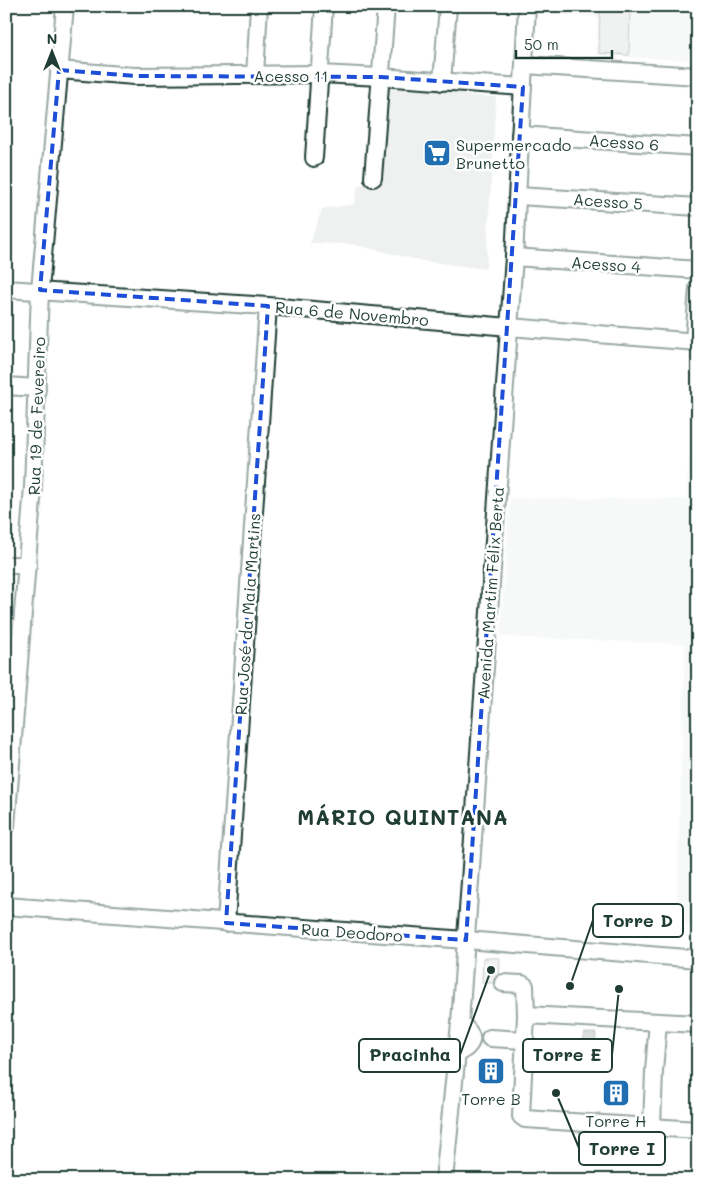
<svg xmlns="http://www.w3.org/2000/svg" width="704" height="1186" font-family="Mali,sans-serif">
<style>
.built{fill:#eef1f0}
.green{fill:#dee3e2;stroke:#7e908b}
.water{fill:#afbab7;stroke:#758883}
.lines{fill:none;stroke-linecap:round;stroke-linejoin:round}
.minor-casing{stroke:#1f3d34;stroke-width:20}
.minor{stroke:#fff;stroke-width:16}
.marked{fill:none;stroke:#1d4ed8;stroke-width:4;stroke-dasharray:10 6;stroke-linejoin:round}
.labels{text-anchor:middle;dominant-baseline:central;stroke-width:5;stroke-linejoin:round;paint-order:stroke}
.street-label{font-size:16px;fill:#1f3d34;stroke:#fff}
.poi-label{font-size:16px;fill:#1f3d34;stroke:#fff}
.district-label{font-size:21px;font-weight:bold;letter-spacing:1px;fill:#1f3d34;stroke:#fff}
.leader{fill:none;stroke:#1f3d34;stroke-width:2}
.callout-dot{fill:#1f3d34;stroke:#fff;stroke-width:2}
.callout{fill:#fff;stroke:#1f3d34;stroke-width:2}
.callout-label{font-size:18px;text-anchor:middle;font-weight:bold;fill:#1f3d34}
</style>
<rect width="100%" height="100%" fill="#fff"/>
<filter id="ink" filterUnits="userSpaceOnUse"><feTurbulence type="fractalNoise" baseFrequency=".02" numOctaves="2"/><feDisplacementMap in="SourceGraphic" scale="10" xChannelSelector="R" yChannelSelector="G"/><feConvolveMatrix kernelMatrix="1 2 1 2 8 2 1 2 1" color-interpolation-filters="sRGB"/></filter>
<g filter="url(#ink)">
<g class="built">
<polygon points="542,6 698,6 698,61 596,55 597,17 541,14"/>
<polygon points="384,83 464,88 463,95 496,97 486,269 423,261 351,244 310,243 322,209 354,204 358,186 378,180"/>
<polygon points="691,356 698,356 698,931 676,917 685,644 500,637 510,498 687,499"/>
</g>
<g class="green">
<polygon points="600,6 630,6 629,55 599,53"/>
<polygon points="483,958 500,958 499,983 482,983"/>
</g>
<polygon class="water" points="584,1033 596,1033 595,1056 583,1056"/>
<g class="lines">
<g class="minor-casing">
<g id="minor">
<polyline points="524,65 698,76"/>
<polyline points="59,70 135,76 320,74 380,77 523,87"/>
<polyline points="255,75 259,6"/>
<polyline points="442,82 448,6"/>
<polyline points="520,135 698,147"/>
<polyline points="314,158 324,6"/>
<polyline points="373,178 386,6"/>
<polyline points="518,196 698,207"/>
<polyline points="514,257 698,270"/>
<polyline points="6,289 268,306 509,327 698,342"/>
<polyline points="694,341 698,288"/>
<polyline points="6,386 37,388"/>
<polyline points="6,565 28,565"/>
<polyline points="6,826 33,487 40,290 65,6"/>
<polyline points="6,906 466,940 698,959"/>
<polyline points="226,923 268,306"/>
<polyline points="503,983 522,984 525,986 526,1015"/>
<polyline points="698,1024 526,1015 521,1116 525,1119 698,1130"/>
<polyline points="490,1038 525,1040"/>
<path d="M457 1054C475 1044 476 1036 460 1023"/>
<polyline points="652,1127 654,1071 658,1022"/>
<polyline points="444,1180 460,1023 514,257 527,6"/>
</g>
</g>
<use href="#minor" class="minor"/>
</g>
</g>
<path d="M0 0H704V1186H0ZM59 70 135 76 380 77 523 87 466 940 226 923 268 306 40 290Z" fill="#fff" fill-opacity=".55" fill-rule="evenodd"/>
<path class="marked" d="M59 70 135 76 380 77 523 87 466 940 226 923 268 306 40 290Z"/>
<defs>
<g id="supermarket-square" transform="scale(1.4375)"><rect x="-9" y="-9" width="18" height="18" rx="4" fill="#1f6fb2" stroke="#fff"/><path d="M-6-5.5h2.5l.6 2H6L4.5 2H-2.5L-4.4-4H-6ZM-1.5 3.2a1.3 1.3 0 1 0 .1 0ZM3 3.2a1.3 1.3 0 1 0 .1 0Z" fill="#fff"/></g>
<g id="building-square" transform="scale(1.4375)"><rect x="-9" y="-9" width="18" height="18" rx="4" fill="#1f6fb2" stroke="#fff"/><path d="M-4-6H4V6H1V3H-1V6H-4ZM-2.5-4.3h1.7v1.8h-1.7ZM.8-4.3h1.7v1.8H.8ZM-2.5-1h1.7V.8h-1.7ZM.8-1h1.7V.8H.8Z" fill="#fff"/></g>
</defs>
<g fill-rule="evenodd">
<use href="#supermarket-square" x="437" y="153"/>
<use href="#building-square" x="491" y="1071"/>
<use href="#building-square" x="616" y="1093"/>
</g>
<g class="labels">
<g class="street-label">
<text x="291" y="75">Acesso 11</text>
<text transform="translate(624 142) rotate(4)">Acesso 6</text>
<text transform="translate(608 201) rotate(4)">Acesso 5</text>
<text transform="translate(606 264) rotate(4)">Acesso 4</text>
<text transform="translate(352 313) rotate(5)">Rua 6 de Novembro</text>
<text transform="translate(36 416) rotate(-88)">Rua 19 de Fevereiro</text>
<text transform="translate(490 593) rotate(-86)">Avenida Martim Félix Berta</text>
<text transform="translate(247 614) rotate(-86)">Rua José da Maia Martins</text>
<text transform="translate(352 932) rotate(4)">Rua Deodoro</text>
</g>
<g class="poi-label">
<text x="456" y="144" text-anchor="start">Supermercado<tspan x="456" dy="18">Brunetto</tspan></text>
<text x="491" y="1098">Torre B</text>
<text x="616" y="1120">Torre H</text>
</g>
<g class="district-label">
<text x="403" y="816">MÁRIO QUINTANA</text>
</g>
</g>
<path class="leader" d="M570 986L593 920M619 989L612 1055M491 970L460 1055M556 1093L579 1148"/>
<g class="callout-dot">
<circle cx="570" cy="986" r="5"/>
<circle cx="619" cy="989" r="5"/>
<circle cx="491" cy="970" r="5"/>
<circle cx="556" cy="1093" r="5"/>
</g>
<g class="callout">
<rect x="593" y="904" width="90" height="33" rx="5"/>
<rect x="523" y="1039" width="89" height="33" rx="5"/>
<rect x="359" y="1039" width="101" height="33" rx="5"/>
<rect x="579" y="1132" width="86" height="33" rx="5"/>
</g>
<g class="callout-label">
<text x="638" y="927">Torre D</text>
<text x="567" y="1061">Torre E</text>
<text x="410" y="1061">Pracinha</text>
<text x="622" y="1155">Torre I</text>
</g>
<rect width="704" height="1186" fill="none" stroke="#fff" stroke-width="25"/>
<rect x="12" y="12" width="679" height="1161" fill="none" stroke="#1f3d34" stroke-width="2" filter="url(#ink)"/>
<g transform="translate(52 52)" stroke="#ffffff" stroke-width="4" paint-order="stroke">
<path d="M0-4L9 19L0 12L-9 19Z" fill="#1f3d34"/>
<text y="-8" font-size="14" font-weight="bold" text-anchor="middle" fill="#1f3d34">N</text>
</g>
<path d="M516 50v8h96v-8" fill="none" stroke="#1f3d34" stroke-width="2.5"/>
<text x="524" y="50" font-size="15" fill="#1f3d34" stroke="#ffffff" stroke-width="4" paint-order="stroke">50 m</text>
</svg>
